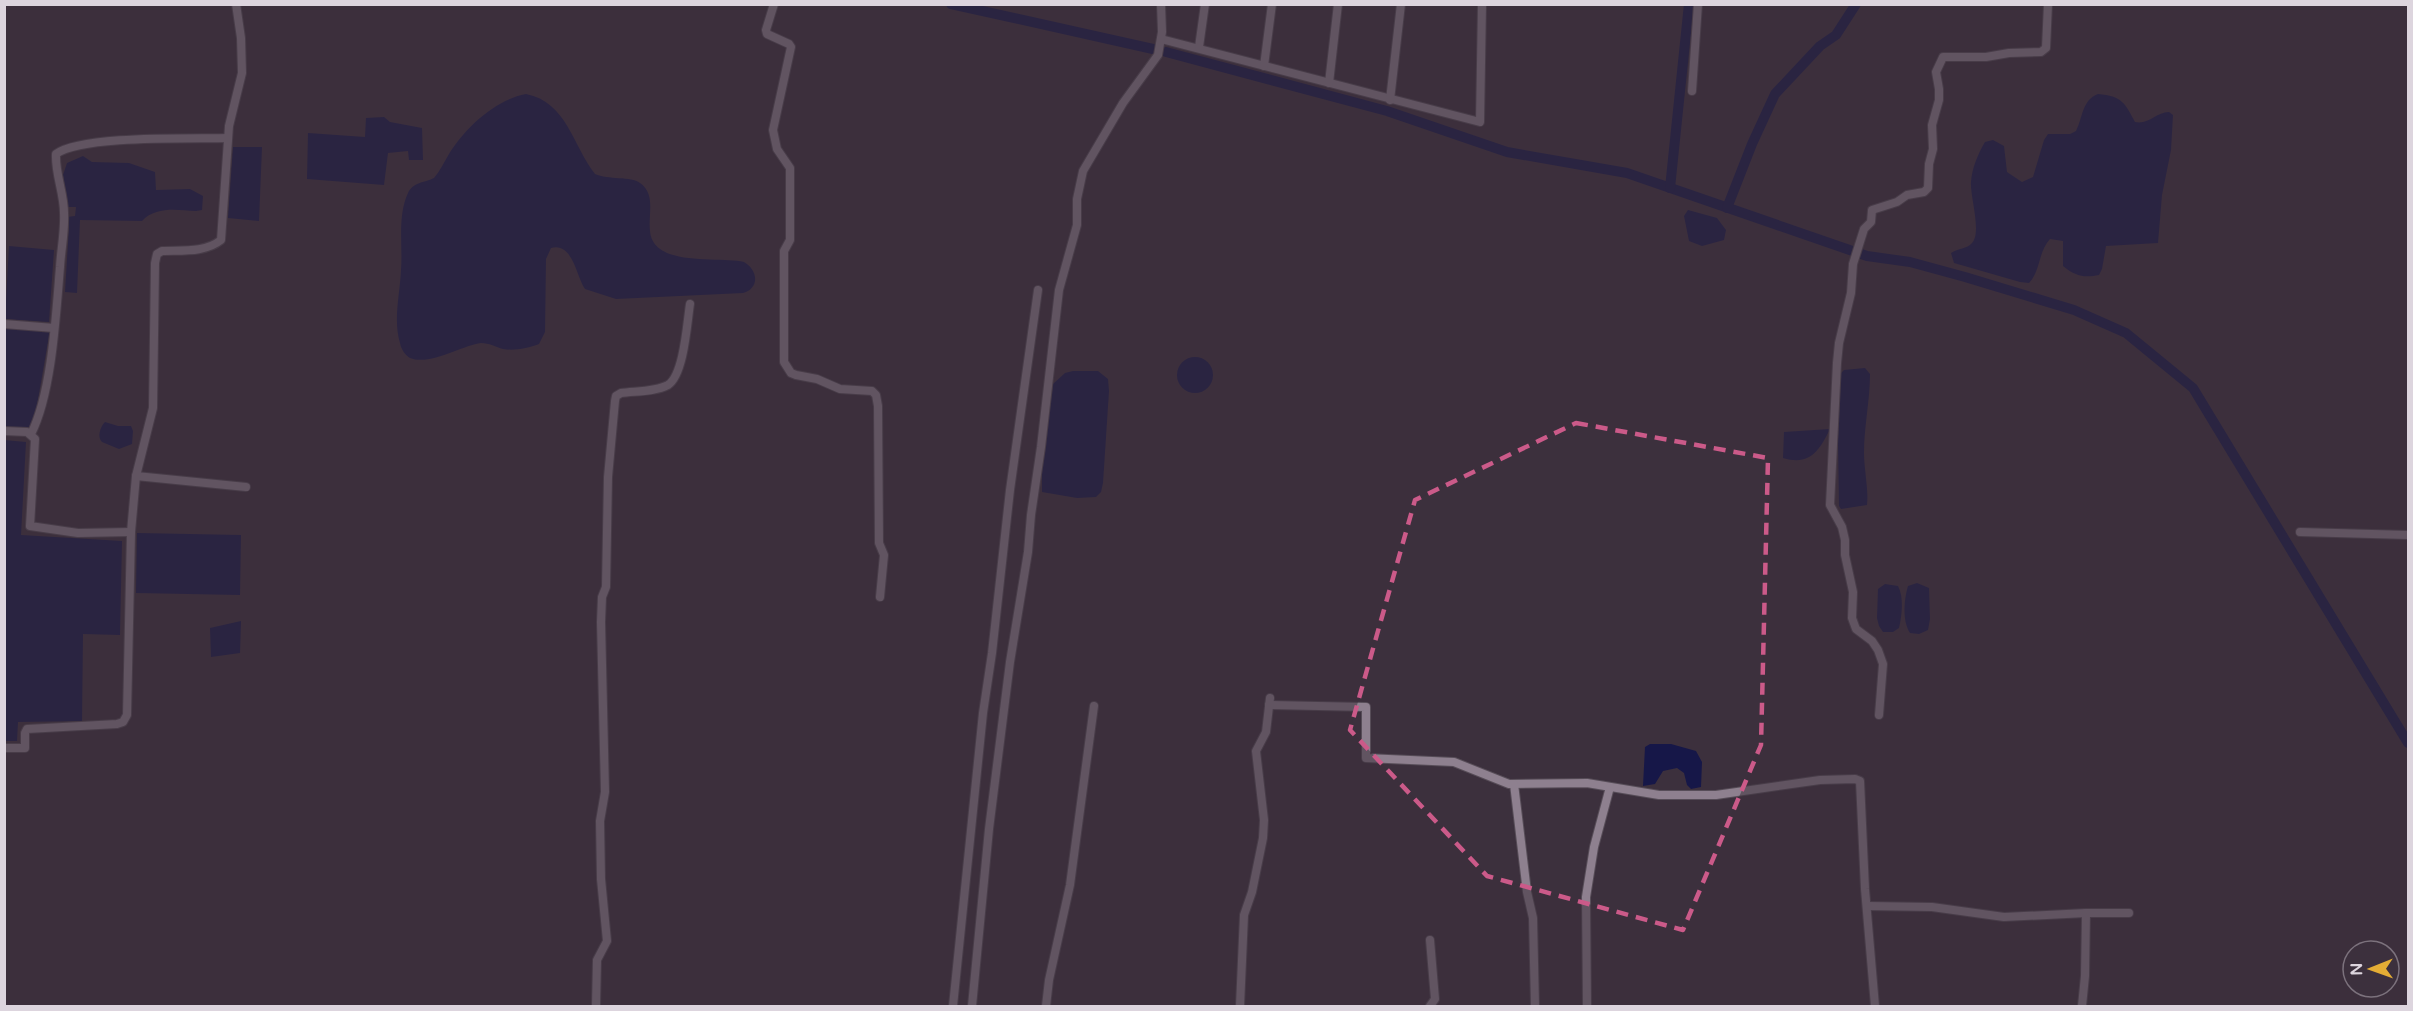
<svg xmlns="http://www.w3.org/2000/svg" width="2413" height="1011" font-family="'Varela Round',sans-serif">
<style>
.water{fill:#161748}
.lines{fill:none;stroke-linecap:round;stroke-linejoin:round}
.canal{stroke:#161748;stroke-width:10}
.street-casing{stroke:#574d58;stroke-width:10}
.street{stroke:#8e808f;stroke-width:8}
.marked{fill:none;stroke:#cb5a89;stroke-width:4.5;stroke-dasharray:12 8;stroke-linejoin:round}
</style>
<rect width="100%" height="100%" fill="#3c303d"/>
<g class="water">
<path d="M526 94C567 102 573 146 595 174 608 180 631 176 640 183 656 194 648 214 650 231 653 268 720 256 744 262 758 270 760 288 743 293L616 299 585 289C576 276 573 242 551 248L546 259 545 332 539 344C528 348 515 351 503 349 496 347 489 343 481 343 463 345 430 366 410 358 405 355 401 349 400 343 393 320 400 294 401 270 403 246 397 217 408 193 413 182 424 183 434 178 440 171 444 162 449 154 466 127 495 100 526 94Z"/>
<path d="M2098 94C2122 96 2125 103 2135 122 2149 125 2156 112 2169 112L2173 115 2171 150 2162 195 2158 243 2106 246 2102 269 2099 275C2084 278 2075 276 2063 266V241L2050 239C2038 252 2041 270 2029 283L2020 282 1954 263 1951 253C1958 248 1967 249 1972 243 1982 232 1970 197 1971 182 1972 168 1978 154 1985 142L1993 140 2004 146 2007 172 2022 182 2033 177 2044 140 2048 134H2070L2076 131C2083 117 2082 100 2098 94Z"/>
<polygon points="384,117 390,122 422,128 423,160 409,160 408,151 388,153 384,185 307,179 308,133 365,137 366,118"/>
<polygon points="233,147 262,147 259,221 228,218"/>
<path d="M83 156 92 162 129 163 155 172 156 190 190 189 203 196 202 210 196 211C177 210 156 206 142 221L80 220 77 293 65 292 69 227 67 217 75 216 76 207H68L63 175 67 163Z"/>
<polygon points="1688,210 1717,218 1726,230 1724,240 1702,246 1689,241 1684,216"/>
<polygon points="9,246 54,250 49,322 5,319"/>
<polygon points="4,328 50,330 35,417 33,425 28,429 5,428"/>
<circle cx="1195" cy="375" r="18"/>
<path d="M1865 368 1870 374C1870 400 1864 427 1864 453 1864 468 1869 493 1867 505L1841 509 1839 506 1838 439 1841 373 1844 370Z"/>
<polygon points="1073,371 1098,371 1108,379 1109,391 1103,483 1101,492 1096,497 1077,498 1042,492 1042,469 1053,384 1065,373"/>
<path d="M105 422 118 426H131L133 431 132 444 119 449 102 442C97 437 100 427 105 422Z"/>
<path d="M1830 429C1819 451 1810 466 1783 458L1784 432Z"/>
<polygon points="4,440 26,442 21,535 122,541 120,635 83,634 82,721 18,722 17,741 4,741"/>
<polygon points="137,533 241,535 240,595 136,593"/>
<path d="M1917 583 1929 588 1930 619 1928 630 1919 634 1910 633C1902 621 1904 599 1908 586Z"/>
<path d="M1885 584 1898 586C1904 597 1902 615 1899 628L1893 632H1883L1879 626 1877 618 1878 589Z"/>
<polygon points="241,621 240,653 211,657 210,628"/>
<polygon points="1650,744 1671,744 1696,751 1702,762 1701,787 1691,789 1687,785 1684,773 1677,768 1663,771 1655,784 1643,786 1645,747"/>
</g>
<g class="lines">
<g class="canal">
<polyline points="951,4 1153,49"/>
<polyline points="1166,52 1387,111 1507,152 1627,173 1867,256 1910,262 1965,277 2074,310 2126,333 2193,388 2408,743"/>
<polyline points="1670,188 1689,4"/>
<polyline points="1727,208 1752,144 1775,94 1820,46 1836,35 1856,4"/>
</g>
<g class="street-casing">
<g id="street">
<polyline points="774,4 766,30 767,34 789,44 791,47 773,130 777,149 790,168 790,240 784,251 784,362 791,373 796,375 817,379 840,389 872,391 876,395 878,406 879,543 884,555 880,597"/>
<polyline points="1161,39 1480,122 1482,4"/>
<polyline points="1199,47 1205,4"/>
<polyline points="1264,66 1272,4"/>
<polyline points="1329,83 1338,4"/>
<polyline points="1692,91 1698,4"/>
<polyline points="1390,100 1401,4"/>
<polyline points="4,324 54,328"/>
<polyline points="4,431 27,432 35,439 30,526 78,533 131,532"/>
<path d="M31 434C52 393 56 314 60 267 61 249 65 231 64 213 64 193 55 174 56 154 82 135 192 139 228 138"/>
<polyline points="136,476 246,487"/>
<polyline points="2300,532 2408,535"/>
<polyline points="1269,705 1366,707 1366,758 1454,762 1509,784 1587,783 1659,795 1716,795 1820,780 1855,779 1860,781 1865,889 1875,1006"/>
<polyline points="1879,715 1883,664 1878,650 1872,641 1856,629 1852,618 1853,592 1845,555 1845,540 1842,527 1830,505 1837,363 1839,343 1851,293 1853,264 1864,229 1871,222 1872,210 1897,202 1907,195 1924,192 1928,188 1929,164 1933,149 1932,125 1939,100 1939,89 1936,72 1943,57 1986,57 2009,53 2041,52 2046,48 2048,4"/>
<path d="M4 748H25V733L27 729 117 724 123 722 127 715 131 532 136 476 153 408 155 263 157 254 162 251C181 250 205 253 221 240L229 126 242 73 241 38 236 4"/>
<polyline points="1514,784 1527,892 1533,918 1535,1006"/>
<polyline points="1867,906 1932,907 2004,917 2086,913"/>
<path d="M596 1006 597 960 607 941 601 879 600 821 605 792 601 622 602 597 606 587 608 477 615 401 616 396 621 393C635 391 655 392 668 385 684 375 687 323 690 304"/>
<polyline points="953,1006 983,713 992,653 1010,490 1038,290"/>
<polyline points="972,1006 989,829 1010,662 1028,552 1031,515 1041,447 1059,290 1077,225 1077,199 1083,171 1123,103 1158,55 1162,32 1161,4"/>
<polyline points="1046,1006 1049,980 1070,885 1094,706"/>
<polyline points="1240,1006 1244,915 1252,892 1263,838 1264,820 1256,751 1266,732 1270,698"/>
<polyline points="1430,1006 1435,999 1430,940"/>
<polyline points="1587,1006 1586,897 1594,847 1610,787"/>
<polyline points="2082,1006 2085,976 2086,913 2129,913"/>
</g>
</g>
<use href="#street" class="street"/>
</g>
<path d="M0 0H2413V1011H0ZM1576 423 1768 458 1761 745 1683 930 1487 876 1350 730 1415 500Z" fill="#3c303d" fill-opacity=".55" fill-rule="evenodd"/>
<path class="marked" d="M1576 423 1768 458 1761 745 1683 930 1487 876 1350 730 1415 500Z"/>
<rect width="2413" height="1011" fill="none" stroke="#ddd5de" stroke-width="12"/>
<g transform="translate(2371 969) rotate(269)"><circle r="28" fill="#3c303d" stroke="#7c727d" stroke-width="1.5"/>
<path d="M0-4.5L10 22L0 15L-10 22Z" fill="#e4ad35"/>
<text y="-9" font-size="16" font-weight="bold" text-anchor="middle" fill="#ddd5de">N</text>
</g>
</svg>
